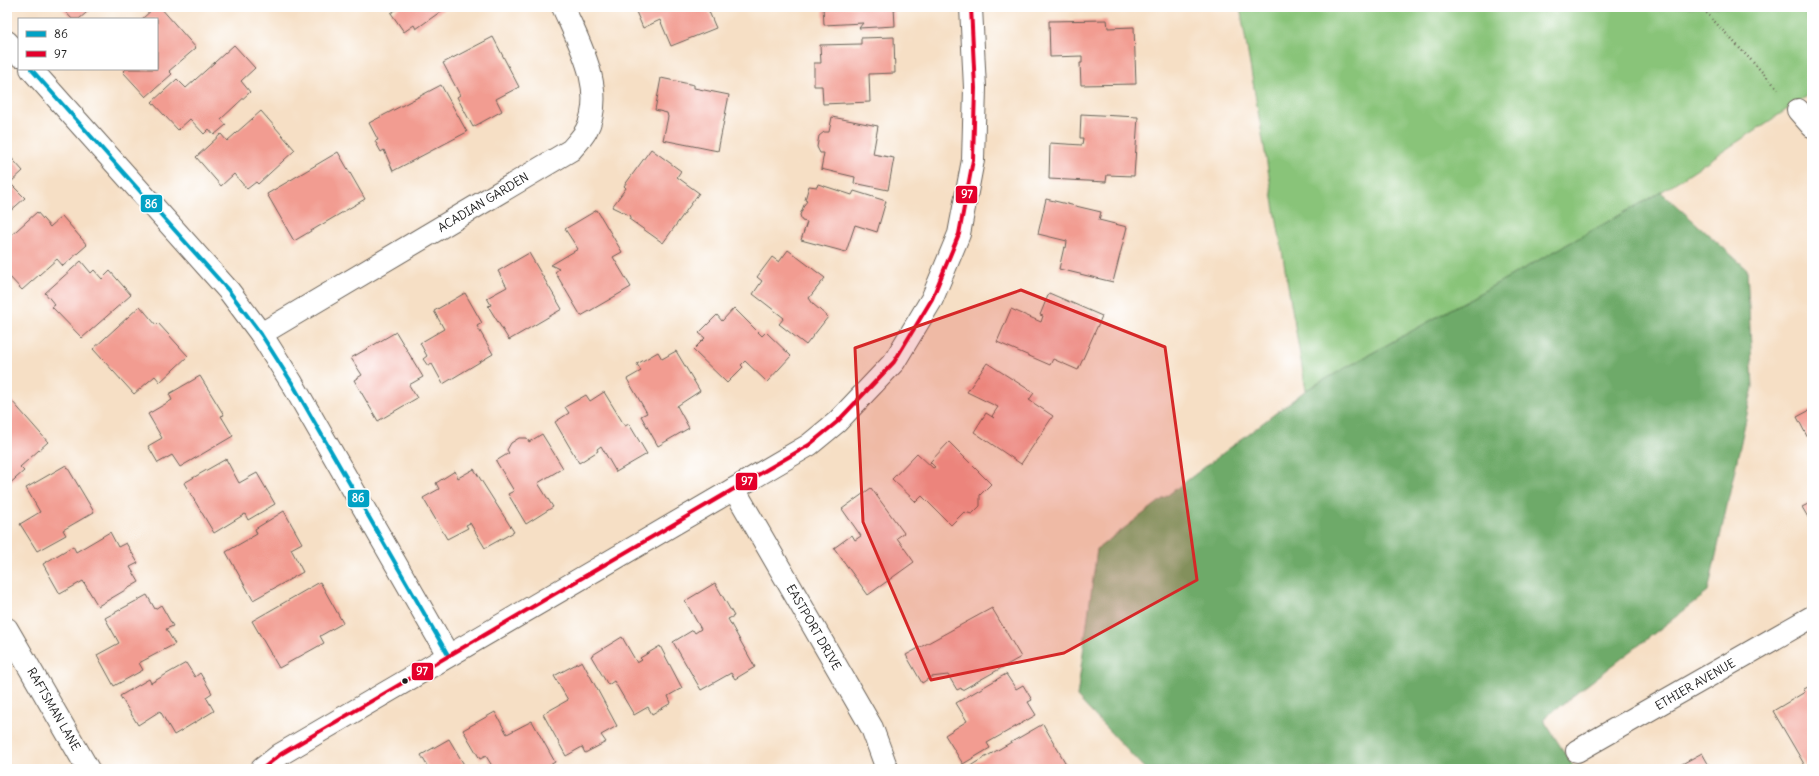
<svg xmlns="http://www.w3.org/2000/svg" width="1819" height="776" font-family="Delius,sans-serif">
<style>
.green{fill:#89c479;stroke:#52704a}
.forest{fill:#6eaa69;stroke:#456342}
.building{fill:#f29c91}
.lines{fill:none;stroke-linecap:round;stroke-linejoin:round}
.street-casing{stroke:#686057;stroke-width:24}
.path{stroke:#686057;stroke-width:2.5;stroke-dasharray:1 3;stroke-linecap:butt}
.street{stroke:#fff;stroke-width:22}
.bus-1-casing{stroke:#fff;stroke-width:7}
.bus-2-casing{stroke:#fff;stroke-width:7}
.bus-1{stroke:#01a2c5;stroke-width:4}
.bus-2{stroke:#e4002b;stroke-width:4}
.marked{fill:#d62828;fill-opacity:0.2;stroke:#d62828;stroke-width:3;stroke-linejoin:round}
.bus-dot{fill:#1c1c1c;stroke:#fff;stroke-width:1.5}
.labels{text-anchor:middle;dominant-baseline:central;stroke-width:4;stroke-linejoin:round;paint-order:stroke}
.street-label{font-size:12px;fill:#1c1c1c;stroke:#fff}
.line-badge{stroke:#fff;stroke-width:1.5}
.badge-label{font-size:11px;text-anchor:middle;font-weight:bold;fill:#fff}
</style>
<rect width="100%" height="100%" fill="#fff"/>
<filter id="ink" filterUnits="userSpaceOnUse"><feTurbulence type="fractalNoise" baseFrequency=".025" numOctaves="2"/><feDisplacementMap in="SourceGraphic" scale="8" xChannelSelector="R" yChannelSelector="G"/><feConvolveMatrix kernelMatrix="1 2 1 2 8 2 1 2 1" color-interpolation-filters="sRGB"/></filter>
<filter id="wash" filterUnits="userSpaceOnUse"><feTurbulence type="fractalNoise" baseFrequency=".012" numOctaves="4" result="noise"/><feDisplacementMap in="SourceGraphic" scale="16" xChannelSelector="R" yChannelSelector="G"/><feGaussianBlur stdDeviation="0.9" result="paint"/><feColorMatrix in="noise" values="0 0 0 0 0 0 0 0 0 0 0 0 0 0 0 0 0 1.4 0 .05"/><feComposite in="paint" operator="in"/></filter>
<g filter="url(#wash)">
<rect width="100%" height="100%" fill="#f6dfc5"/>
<polygon class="green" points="1240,7 1812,7 1812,93 1661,192 1306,390"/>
<polygon class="forest" points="1661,192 1747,269 1753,387 1708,592 1543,719 1575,769 1145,769 1077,697 1097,549 1306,390"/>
<g id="blocks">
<g class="building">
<polygon points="61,7 93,7 79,19 72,19"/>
<polygon points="155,7 160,7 196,48 169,71 172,74 146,97 123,72 126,69 157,69 157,19 142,19"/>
<polygon points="400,7 447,7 416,29 414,25 404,32 391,13"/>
<polygon points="634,7 707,7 716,28 671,46 660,20 643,28"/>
<polygon points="823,7 894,7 895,26 859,28 863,23 824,25"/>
<polygon points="1107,20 1108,28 1134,27 1136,84 1081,85 1080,63 1082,63 1082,56 1050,57 1049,21"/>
<polygon points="493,37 519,87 496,99 502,111 473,127 457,97 460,95 443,63"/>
<polygon points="894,37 895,73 869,74 870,102 823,104 822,86 814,86 814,63 821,63 820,45 861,44 861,38"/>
<polygon points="234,45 255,68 241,81 250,92 221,119 226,125 214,135 209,129 204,134 190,119 178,130 152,102 177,79 186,88"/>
<polygon points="661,78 694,85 694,88 729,95 718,151 663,140 668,117 667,113 655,110"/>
<polygon points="441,85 467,132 393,171 384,150 381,152 375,141 378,140 369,123"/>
<polygon points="261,111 295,150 258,184 256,182 247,189 234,174 221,186 196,157 221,134 227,141"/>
<polygon points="1081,114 1138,117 1134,176 1107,175 1106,182 1049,179 1050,143 1082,145 1083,138 1080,138"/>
<polygon points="832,117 878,126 873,154 894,158 888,190 854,183 855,177 821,169 824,153 820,153 817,147 819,136 824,132 829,132"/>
<polygon points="651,149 681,171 677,177 699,193 663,243 629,219 631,216 612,207 626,188 624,186"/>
<polygon points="338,152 365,199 294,241 267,194"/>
<polygon points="7,153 23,171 10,183 25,198 7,214"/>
<polygon points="818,184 852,195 854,191 886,201 877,232 855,225 846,252 801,240 807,222 802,221 800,215 804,205 807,201 805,200 809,186 817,187"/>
<polygon points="1046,199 1101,212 1099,220 1127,227 1113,282 1059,269 1064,247 1066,248 1067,241 1038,234"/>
<polygon points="597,210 622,252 613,257 631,287 581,316 555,272 559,269 551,265 578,249 565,229"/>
<polygon points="37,212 50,227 62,216 87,245 63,266 57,259 22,290 7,274 7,239"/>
<polygon points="788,250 825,278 809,298 813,304 828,317 806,345 779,324 784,318 753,294 762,281 757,277 772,257 779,262"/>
<polygon points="529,253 562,309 509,340 488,306 491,305 487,298 507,287 498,271"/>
<polygon points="81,261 91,273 94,270 102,279 110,271 131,295 82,338 52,307 55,305 45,293"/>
<polygon points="465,293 482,323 477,326 493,354 443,384 432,364 428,366 423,359 427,356 420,343 444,329 434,311"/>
<polygon points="1049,293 1102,316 1078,370 1053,359 1050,365 997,342 1011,309 1041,322 1043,316 1040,315"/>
<polygon points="140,306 156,325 158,323 188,356 160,382 155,376 134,394 93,349"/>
<polygon points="734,308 762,336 766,332 791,356 767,382 745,361 741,365 743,367 727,383 693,350 705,338 699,333 717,315 722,321"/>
<polygon points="396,332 423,377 409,385 417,398 378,421 354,380 362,375 351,358"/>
<polygon points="676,351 700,391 677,406 689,428 658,446 641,416 647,413 627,379 641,371 637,364 658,352 662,359"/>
<polygon points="987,363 1034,393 1029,400 1053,416 1021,464 974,432 986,413 994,418 992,416 998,407 967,392"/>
<polygon points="200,376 224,415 221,416 233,436 180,467 172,455 158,463 148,446 162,438 148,414 172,400 169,394"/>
<polygon points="604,392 625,426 629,424 647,454 616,472 601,446 597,449 598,451 579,463 555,422 569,413 565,407 586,395 590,401"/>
<polygon points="12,401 48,442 20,467 24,471 7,486 7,406"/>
<polygon points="1812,409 1812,446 1797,417"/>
<polygon points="542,434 563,468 538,483 553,507 526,524 508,494 514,491 496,461 509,453 507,450 511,443 519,438 527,438 529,442"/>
<polygon points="949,442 991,484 980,495 980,506 972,514 964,512 951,525 922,496 916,502 892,479 917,453 933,468 935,467 930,462"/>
<polygon points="226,459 239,483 257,473 275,504 248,520 245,514 214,533 184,483"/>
<polygon points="66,465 94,512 63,530 66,535 37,551 20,524 40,512 26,488"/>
<polygon points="474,469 514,532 485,548 470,523 466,525 468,528 447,539 423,498 439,489 436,483 455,471 458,478"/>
<polygon points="871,488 904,533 897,538 914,562 868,595 834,548 852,535 855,540 861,536 842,509"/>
<polygon points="1812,502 1812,524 1802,507"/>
<polygon points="284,511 302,543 291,549 303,572 253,600 226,552 257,534 255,529"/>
<polygon points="110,532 118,547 126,543 138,563 130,567 139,582 98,606 83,581 60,594 43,564 73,546 76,552"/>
<polygon points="320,582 343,623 320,636 324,643 279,668 252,621"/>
<polygon points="715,583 734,616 728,619 755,667 735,679 731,673 701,690 673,642 693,630 695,633 701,629 685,601"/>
<polygon points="147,595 155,609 161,605 173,626 166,629 175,644 139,663 143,670 114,686 97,655 119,643 105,618"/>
<polygon points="992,608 1021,657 962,690 961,688 957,690 948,675 931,677 922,683 906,655"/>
<polygon points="622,637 637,663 642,660 640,658 660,646 682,688 668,696 671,703 652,714 648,707 634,715 614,681 608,685 591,656"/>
<polygon points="582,661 617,726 601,735 606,742 585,753 582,747 566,756 543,714 568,700 554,676"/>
<polygon points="186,663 195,677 200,673 212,693 206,697 214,711 174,735 160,711 138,725 120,696 149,679 151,683"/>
<polygon points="1006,674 1016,689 1023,685 1032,700 1028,702 1036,715 987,743 990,748 963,764 945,735 967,721 956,703"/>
<polygon points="1812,685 1812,769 1807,769 1773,711 1805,692 1804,689"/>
<polygon points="495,712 507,734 532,721 555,762 543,769 494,769 486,756 480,759 463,730"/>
<polygon points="1043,724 1069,769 970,769 969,767 975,763"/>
<polygon points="449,739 466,768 429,769 421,755"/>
<polygon points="1702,753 1711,769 1673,769"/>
</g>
</g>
</g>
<g filter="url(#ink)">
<use href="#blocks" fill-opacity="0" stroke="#686057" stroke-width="1"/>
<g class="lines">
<g class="street-casing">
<g id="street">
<polyline points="7,42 19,55"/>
<polyline points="31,69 229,291 261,334 292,383 448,655"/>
<polyline points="1798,110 1812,126"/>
<path d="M261 334 571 150C576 144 582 138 586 131 607 91 579 43 563 7"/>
<polyline points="734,489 872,728 887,769"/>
<polyline points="7,629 88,769"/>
<polyline points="1577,751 1812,617"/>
<polyline points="262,769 281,754 809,445 837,422 894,362 932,299 959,234 973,160 975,88 971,7"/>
</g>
</g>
<polyline class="path" points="1701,7 1780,91"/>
<use href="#street" class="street"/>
<g class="bus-1-casing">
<polyline id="bus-1" points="31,69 229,291 261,334 292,383 448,655"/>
</g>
<g class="bus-2-casing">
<polyline id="bus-2" points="262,769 281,754 809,445 837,422 894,362 932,299 959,234 973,160 975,88 971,7"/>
</g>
<use href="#bus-1" class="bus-1"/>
<use href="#bus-2" class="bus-2"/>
</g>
</g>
<path class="marked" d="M1021 290 1165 347 1197 580 1064 653 931 680 863 522 855 348Z"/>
<circle class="bus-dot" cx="405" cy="681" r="3.5"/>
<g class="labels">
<g class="street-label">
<text transform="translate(483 202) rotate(-31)">ACADIAN GARDEN</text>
<text transform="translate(814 627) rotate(60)">EASTPORT DRIVE</text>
<text transform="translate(1695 684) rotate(-30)">ETHIER AVENUE</text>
<text transform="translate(54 709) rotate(60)">RAFTSMAN LANE</text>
</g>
</g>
<g class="line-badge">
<rect x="955" y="185" width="23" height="19" rx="4" fill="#e4002b"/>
<rect x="140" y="194" width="23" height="19" rx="4" fill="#01a2c5"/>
<rect x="735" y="472" width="23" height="19" rx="4" fill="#e4002b"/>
<rect x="347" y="489" width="23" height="19" rx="4" fill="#01a2c5"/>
<rect x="411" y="662" width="23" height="19" rx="4" fill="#e4002b"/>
</g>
<g class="badge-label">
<text x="967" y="198">97</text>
<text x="151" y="208">86</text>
<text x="747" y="485">97</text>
<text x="358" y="502">86</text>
<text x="422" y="675">97</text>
</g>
<rect width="1819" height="776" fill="none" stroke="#fff" stroke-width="24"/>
<rect x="18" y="18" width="140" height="52" fill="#ffffff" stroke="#a4a4a4"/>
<rect x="26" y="31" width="20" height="6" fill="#01a2c5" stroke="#a4a4a4"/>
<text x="54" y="38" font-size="12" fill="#1c1c1c">86</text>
<rect x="26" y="51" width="20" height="6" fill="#e4002b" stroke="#a4a4a4"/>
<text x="54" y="58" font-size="12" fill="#1c1c1c">97</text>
</svg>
